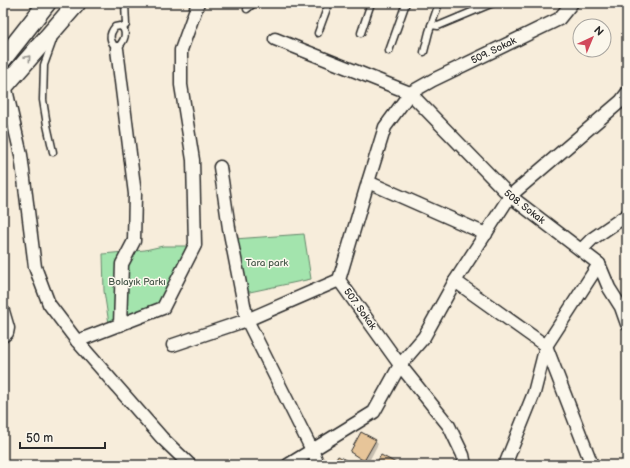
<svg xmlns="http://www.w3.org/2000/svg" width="630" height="468" font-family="'Balsamiq Sans',sans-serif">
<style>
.green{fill:#a3e4ad;stroke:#67886c}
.shadow{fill:#0003}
.building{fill:#e7c599;stroke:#2b2b2b}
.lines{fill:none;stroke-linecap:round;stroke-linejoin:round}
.lane-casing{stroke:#2b2b2b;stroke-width:9}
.street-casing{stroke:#2b2b2b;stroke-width:15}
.secondary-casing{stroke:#2b2b2b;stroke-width:20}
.lane{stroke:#fbf7ec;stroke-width:6}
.street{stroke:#fbf7ec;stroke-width:12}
.secondary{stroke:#fbf7ec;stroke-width:17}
.oneway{stroke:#93918c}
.labels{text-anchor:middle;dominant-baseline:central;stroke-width:3;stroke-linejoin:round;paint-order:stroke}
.street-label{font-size:10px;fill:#2b2b2b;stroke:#fbf7ec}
.park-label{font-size:10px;fill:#49594c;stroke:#fbf7ec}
</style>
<rect width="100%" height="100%" fill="#f7eddb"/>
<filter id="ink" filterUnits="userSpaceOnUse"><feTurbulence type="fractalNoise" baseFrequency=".025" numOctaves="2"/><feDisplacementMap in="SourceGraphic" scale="8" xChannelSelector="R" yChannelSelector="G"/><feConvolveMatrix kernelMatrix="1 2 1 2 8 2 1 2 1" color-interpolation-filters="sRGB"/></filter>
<g filter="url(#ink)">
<g class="green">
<polygon points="304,234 311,279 245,293 234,239"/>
<polygon points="163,246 189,246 161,306 109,324 104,291 103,254 145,250"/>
</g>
<polygon class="shadow" points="375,441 378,444 368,463 354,455 351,452"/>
<g class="building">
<polygon points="361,432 376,440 364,461 350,452"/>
<polygon points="381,455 396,463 395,465 375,465"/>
<polygon points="338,456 353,464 352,465 333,465"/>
</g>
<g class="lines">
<g class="lane-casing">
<g id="lane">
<polyline points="247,9 254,3"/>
<polyline points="431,25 438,26 493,3"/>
<path d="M123 28 120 26 115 27C108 35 110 42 117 49 122 43 128 36 123 28L126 25 125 3"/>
<polyline points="318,33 329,3"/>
<polyline points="361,33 371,3"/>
<polyline points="389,51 406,3"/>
<polyline points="424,52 429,32 439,3"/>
<polyline points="53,152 47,125 43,100 44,65 53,40"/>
</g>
</g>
<g class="street-casing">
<g id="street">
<path id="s1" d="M275 39 410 93 510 196 599 264 609 288 621 307 627 324"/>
<polyline points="117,49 135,194 134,241 122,264 120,325"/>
<polyline points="5,85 21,155 35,267 49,304 77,341 162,438 190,465"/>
<polyline points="220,167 229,228 247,320 312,450 318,465"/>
<polyline points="368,182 486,234"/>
<polyline points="581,250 592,239 627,215"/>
<polyline points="455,281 546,346 599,264"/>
<polyline points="3,311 8,328 7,333 3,336"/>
<polyline points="77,341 163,308 195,245 193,160 181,85 181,50 198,3"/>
<polyline points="173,345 247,320 339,280"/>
<polyline points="546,346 592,465"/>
<polyline points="288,465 374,412 400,365 424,337 455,281 510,196 621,101 627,93"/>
<path id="s2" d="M465 465 463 455 449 426 400 365 339 280 368 182 385 127 410 93 433 80 559 19 572 3"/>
<polyline points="505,465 534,393 546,346"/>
</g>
</g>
<g class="secondary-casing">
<g id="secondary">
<polyline points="3,59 47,3"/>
<polyline points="3,88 77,3"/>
</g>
</g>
<use href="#lane" class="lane"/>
<use href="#street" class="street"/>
<use href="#secondary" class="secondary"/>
</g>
<defs><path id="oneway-chevron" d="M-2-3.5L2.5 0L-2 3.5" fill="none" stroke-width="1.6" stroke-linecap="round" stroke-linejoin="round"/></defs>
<use class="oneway" href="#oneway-chevron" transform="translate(28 58) rotate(-49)"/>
</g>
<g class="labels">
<g class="street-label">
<text stroke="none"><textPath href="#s2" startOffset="521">509. Sokak</textPath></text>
<text stroke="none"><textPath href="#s1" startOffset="307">508. Sokak</textPath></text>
<text transform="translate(360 309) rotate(54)">507. Sokak</text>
</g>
<g class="park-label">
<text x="267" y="263">Tara park</text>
<text x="137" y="282">Bolayık Parkı</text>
</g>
</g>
<rect width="630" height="468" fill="none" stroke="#fbf7ec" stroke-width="16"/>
<rect x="8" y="8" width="614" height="452" fill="none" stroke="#2b2b2b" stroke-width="1.5" filter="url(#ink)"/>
<g transform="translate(592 38) rotate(44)"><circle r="19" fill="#fbf7ec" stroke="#a8a59f"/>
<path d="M0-3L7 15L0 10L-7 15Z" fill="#d1495b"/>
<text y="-6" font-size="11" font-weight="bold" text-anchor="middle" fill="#2b2b2b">N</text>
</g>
<path d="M20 442v6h85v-6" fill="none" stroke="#2b2b2b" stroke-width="2"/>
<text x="26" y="442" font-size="12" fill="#2b2b2b" stroke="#fbf7ec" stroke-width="3" paint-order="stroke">50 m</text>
</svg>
